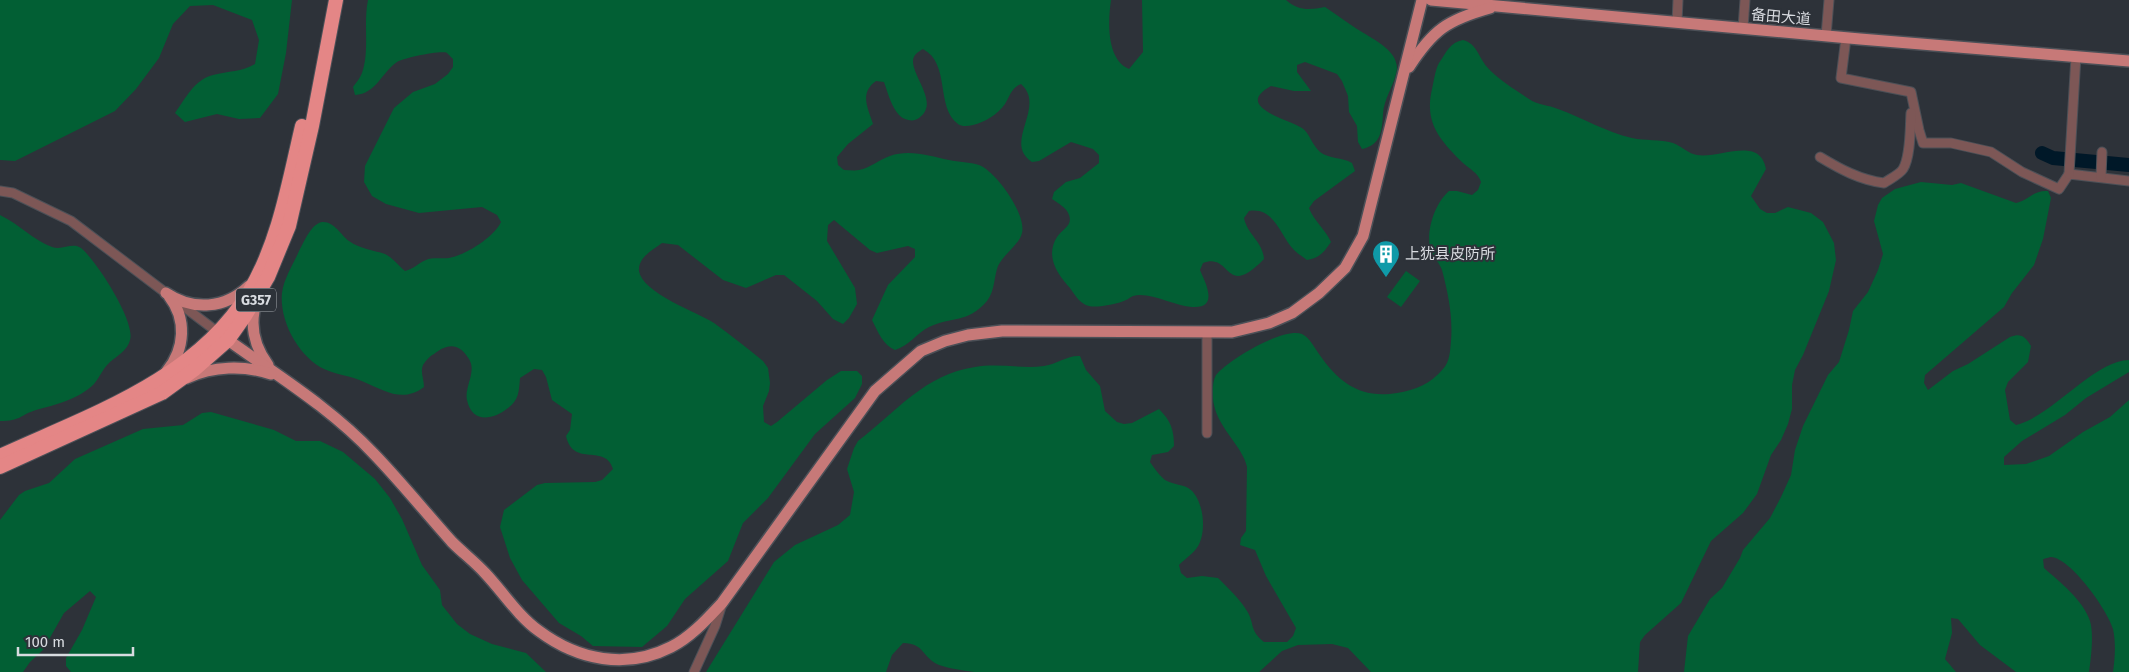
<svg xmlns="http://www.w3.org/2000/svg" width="2129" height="672" font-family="'Fira Sans','Noto Sans SC',sans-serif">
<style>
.green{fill:#025f34}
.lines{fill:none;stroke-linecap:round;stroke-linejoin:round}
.river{stroke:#001828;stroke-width:14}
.minor-casing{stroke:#4c5057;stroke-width:11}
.major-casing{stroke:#4c5057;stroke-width:14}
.highway-casing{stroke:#4c5057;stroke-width:16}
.minor{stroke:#7d5756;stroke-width:9}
.major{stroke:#c77978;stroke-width:11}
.highway{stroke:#e48686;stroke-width:14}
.labels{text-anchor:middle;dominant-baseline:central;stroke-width:4;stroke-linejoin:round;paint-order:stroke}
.shield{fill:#2d3239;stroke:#a5a8ae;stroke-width:1}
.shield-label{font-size:14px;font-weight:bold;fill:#d8dbe0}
.street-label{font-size:15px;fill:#d8dbe0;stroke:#2d3239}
.poi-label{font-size:15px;fill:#d8dbe0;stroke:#2d3239;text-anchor:start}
</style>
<rect width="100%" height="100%" fill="#2d3239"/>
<g class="green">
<path d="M0 0H292L286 53 278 94 260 118 239 119 217 114 185 122 175 113C185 99 195 79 213 75 228 71 242 72 255 64L259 40 252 20 213 5 190 6 173 24 159 58 136 89 115 111 15 161 0 160Z"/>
<path d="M368 0H1111C1108 21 1106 59 1129 69L1143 52 1142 0H1286C1298 11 1310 10 1325 7 1336 14 1346 22 1357 29 1371 38 1403 52 1396 74 1392 89 1384 99 1383 114 1382 131 1381 145 1362 149L1358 142 1357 126 1349 112 1348 96 1342 81 1337 74 1305 62 1297 65V72L1311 91H1294L1271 86C1233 107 1288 119 1302 128 1309 132 1312 145 1320 152 1329 159 1342 157 1352 163L1355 171 1314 201 1309 208C1314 221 1325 229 1331 242 1324 252 1320 258 1307 260 1303 257 1298 254 1294 250 1280 236 1275 207 1249 211L1244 218C1247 234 1263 242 1264 259 1224 300 1232 252 1203 263L1200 270C1205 282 1220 309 1192 307 1174 306 1149 291 1133 296 1132 296 1127 300 1126 300 1118 304 1097 308 1089 306 1080 304 1075 295 1070 288 1057 274 1045 256 1057 237 1062 229 1073 226 1069 215 1067 208 1058 203 1052 199L1054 192 1066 182 1080 178 1099 163V155L1093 149 1071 142 1039 161 1032 162C1002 143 1047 107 1021 84 1011 88 1010 96 1005 104 997 115 985 122 973 125 968 126 962 127 958 124 935 107 951 64 923 49 918 52 914 54 913 60 912 77 940 103 919 118 915 121 910 121 905 119 893 114 888 93 884 82L876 81C859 93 868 108 873 124L848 144 837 157 838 165 844 170C849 170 855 171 859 170 870 168 880 159 890 156 909 149 930 156 949 160 959 162 970 162 979 165 996 171 1030 218 1021 236 1017 246 1004 254 998 266 994 276 995 291 987 301 967 324 952 316 929 327 917 333 909 346 895 350 883 345 878 332 872 320L888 285 915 257V249L908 246 877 253 870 250 834 220 828 225 827 241 855 288 857 304 849 318 843 324 833 319 817 301 784 275H776L746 288 723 280 678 245 662 243C653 250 638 257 639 271 642 293 697 312 714 323 731 335 747 348 763 361L768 368 770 383 769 391 763 406 764 422 771 426 777 422 827 380 841 371H857L862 376V384L855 398 815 434 768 498 743 523 728 561 685 599 667 626 642 647 593 646 581 636 559 623 522 580 510 558 500 527 504 510 537 485 545 483 595 482 602 480 613 469C606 443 573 468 566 436L570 430 572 414 552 400 546 377 542 370 534 369 520 378C519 391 519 400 508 408 493 420 472 424 467 400 464 387 477 372 469 359 459 343 448 343 434 354 430 356 426 360 423 365 420 372 424 379 424 387 403 403 385 391 364 382 352 376 337 375 324 369 299 357 279 321 282 293 284 278 293 265 299 251 304 242 311 224 322 222 334 221 341 235 349 241 360 249 373 250 385 254 392 257 399 266 405 271 414 269 418 263 426 260 432 257 442 259 449 258 466 255 494 237 501 222L497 215 482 207 419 213 386 204 372 196 364 182 365 166 394 108 413 92 435 84 448 74 453 67V59C452 58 448 54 447 53 441 50 404 58 397 62 382 72 376 94 355 95L353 87C356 83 360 78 362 73 370 50 363 24 368 0Z"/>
<path d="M1463 40C1477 44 1478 56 1487 67 1496 78 1517 91 1529 99 1537 105 1549 105 1558 109 1583 118 1606 132 1632 138 1645 141 1660 139 1673 143 1681 146 1689 154 1697 155 1719 159 1760 135 1766 169L1751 196 1760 209 1767 213H1775L1788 207 1811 213 1823 222 1834 243 1836 260 1829 291 1803 355 1795 370 1792 385V409L1788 424 1781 440 1771 455 1757 494 1743 513 1711 541 1681 603 1645 635 1640 642 1638 672H1371L1348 648 1332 644 1298 645 1282 651 1259 672H974C963 670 950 669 939 665 922 658 925 643 903 643L892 655 886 672H706L774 562 795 545 838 525 850 515 854 492 847 469 854 448 858 441C896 412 925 374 975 367 998 363 1022 369 1044 366 1057 364 1068 355 1080 356L1086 370 1100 386 1105 411 1117 422 1124 424 1132 423 1159 409C1171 421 1174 430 1174 446L1168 452 1152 455 1150 462C1154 468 1160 476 1165 480 1173 485 1184 484 1191 490 1203 501 1206 527 1200 542 1197 551 1186 558 1179 565L1181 573 1187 578 1202 576 1218 578C1228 588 1240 599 1247 611 1255 624 1249 630 1264 642H1287L1293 636 1296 628 1266 576 1255 550 1240 545 1241 538 1246 531 1247 467C1243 447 1219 429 1214 405 1212 397 1212 382 1216 375 1228 360 1283 327 1302 334 1310 338 1314 347 1319 354 1339 383 1361 399 1397 393 1416 390 1430 384 1443 369 1450 361 1450 351 1451 341 1453 316 1448 293 1442 270 1440 264 1435 259 1432 254 1424 235 1434 204 1449 191H1457L1472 195 1478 190 1481 182C1478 173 1470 169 1463 163 1440 140 1424 123 1432 89 1434 81 1435 70 1439 63 1446 53 1450 42 1463 40Z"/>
<path d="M1921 182 1952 185 1961 183 2016 203C2029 200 2033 190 2048 191L2051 198 2043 239 2034 265 2012 293 2004 307 1925 375 1924 383 1928 390 1953 371 1968 364 2010 337C2021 333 2025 336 2031 346L2028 362 2008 382 2005 390 2010 420 2016 425C2054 415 2093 361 2129 360V372L2086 398 2065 415 2022 441 2004 457V465L2026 464 2049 456 2083 432 2110 417 2129 400V672H2113C2115 658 2116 643 2113 629 2108 611 2071 558 2051 557 2050 557 2044 559 2043 559L2044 568C2060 582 2083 600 2090 621 2094 634 2091 658 2089 672H2016L1980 645 1958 619 1951 618 1952 633 1945 659 1956 672H1684L1688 636 1710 599 1722 588 1740 558 1743 550 1770 518 1781 497 1791 475 1795 450 1803 426 1828 375 1839 362 1849 330 1853 311 1868 292 1878 270 1883 254 1874 221 1878 205 1882 198 1895 189Z"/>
<path d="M0 215C19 224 33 240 52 247 62 251 72 242 81 248 96 260 136 322 130 340 128 350 117 356 110 362 103 368 100 377 94 384 79 399 55 405 36 410 20 415 21 421 0 421Z"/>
<polygon points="1406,271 1420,281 1401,307 1387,297"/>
<polygon points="211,412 274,430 296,441 320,441 343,452 375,479 390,498 402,519 422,565 440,590 442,605 457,624 470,634 492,644 526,653 546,672 71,672 66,666 66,658 82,630 96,597 90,591 64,613 43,650 30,662 23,672 0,672 0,520 19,495 25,491 49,483 75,459 143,429 183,425 202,413"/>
</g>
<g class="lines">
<polyline class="river" points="2042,153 2053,158 2129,165"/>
<g class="minor-casing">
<g id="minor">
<polyline points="1677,22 1678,0"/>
<polyline points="1743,28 1745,0"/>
<polyline points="1826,36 1829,0"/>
<polyline points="1846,38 1841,78 1911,92 1919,130 1923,143 1951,143 1991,152 2022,172 2059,189 2069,174 2129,181"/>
<path d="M1820 157C1840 169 1860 180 1884 183 1890 179 1900 174 1903 169 1911 156 1910 127 1911 113"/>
<polyline points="2069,174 2076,56"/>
<polyline points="2101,177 2102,152"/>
<polyline points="0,191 13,193 71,221 220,334"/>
<polyline points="1207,433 1207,332"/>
<polyline points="694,672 715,626 722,604"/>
</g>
</g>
<g class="major-casing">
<g id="major">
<polyline points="1431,0 1860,39 2129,61"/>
<path d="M1409 67C1433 30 1447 20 1490 8"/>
<path d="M166 293C193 311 225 309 249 286"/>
<path d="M257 300C249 323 254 346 268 365"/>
<path d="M228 340C278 376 332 409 374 454 401 482 426 513 452 542 463 553 475 562 485 573 503 592 518 616 539 631 578 660 626 670 671 647 691 637 707 619 722 603L875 391 921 351 945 341 968 335 1002 331 1232 332 1269 323 1292 313 1319 293 1345 268 1363 236 1422 0"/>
<path d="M167 371C185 349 187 319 169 296"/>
<path d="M187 378C213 366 244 365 271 374"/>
</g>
</g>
<g class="highway-casing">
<g id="highway">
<path d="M0 456C89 415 196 380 249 292 279 242 289 181 302 126"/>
<polyline points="0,467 162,393 195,369 228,340 245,316 268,277 289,226 312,126 336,0"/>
</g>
</g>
<use href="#minor" class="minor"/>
<use href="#major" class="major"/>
<use href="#highway" class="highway"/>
</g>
<defs>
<g id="building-pin" transform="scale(1.4375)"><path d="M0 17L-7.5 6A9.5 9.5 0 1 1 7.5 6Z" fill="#0f9aa8" stroke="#2d3239"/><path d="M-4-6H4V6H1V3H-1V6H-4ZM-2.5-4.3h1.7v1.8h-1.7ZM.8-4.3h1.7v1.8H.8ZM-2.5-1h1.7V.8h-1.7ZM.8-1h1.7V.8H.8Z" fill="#fff"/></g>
</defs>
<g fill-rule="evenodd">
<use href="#building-pin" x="1386" y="254"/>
</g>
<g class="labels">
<rect class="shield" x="236" y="288.5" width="40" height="23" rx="4"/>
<g class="shield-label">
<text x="256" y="300">G357</text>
</g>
<g class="street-label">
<text transform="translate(1781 17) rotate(5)">备田大道</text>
</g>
<g class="poi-label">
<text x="1405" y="254">上犹县皮防所</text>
</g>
</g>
<path d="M18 647v8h115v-8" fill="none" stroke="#d8dbe0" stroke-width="2.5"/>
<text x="25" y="647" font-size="15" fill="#d8dbe0" stroke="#2d3239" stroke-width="4" paint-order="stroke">100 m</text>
</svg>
